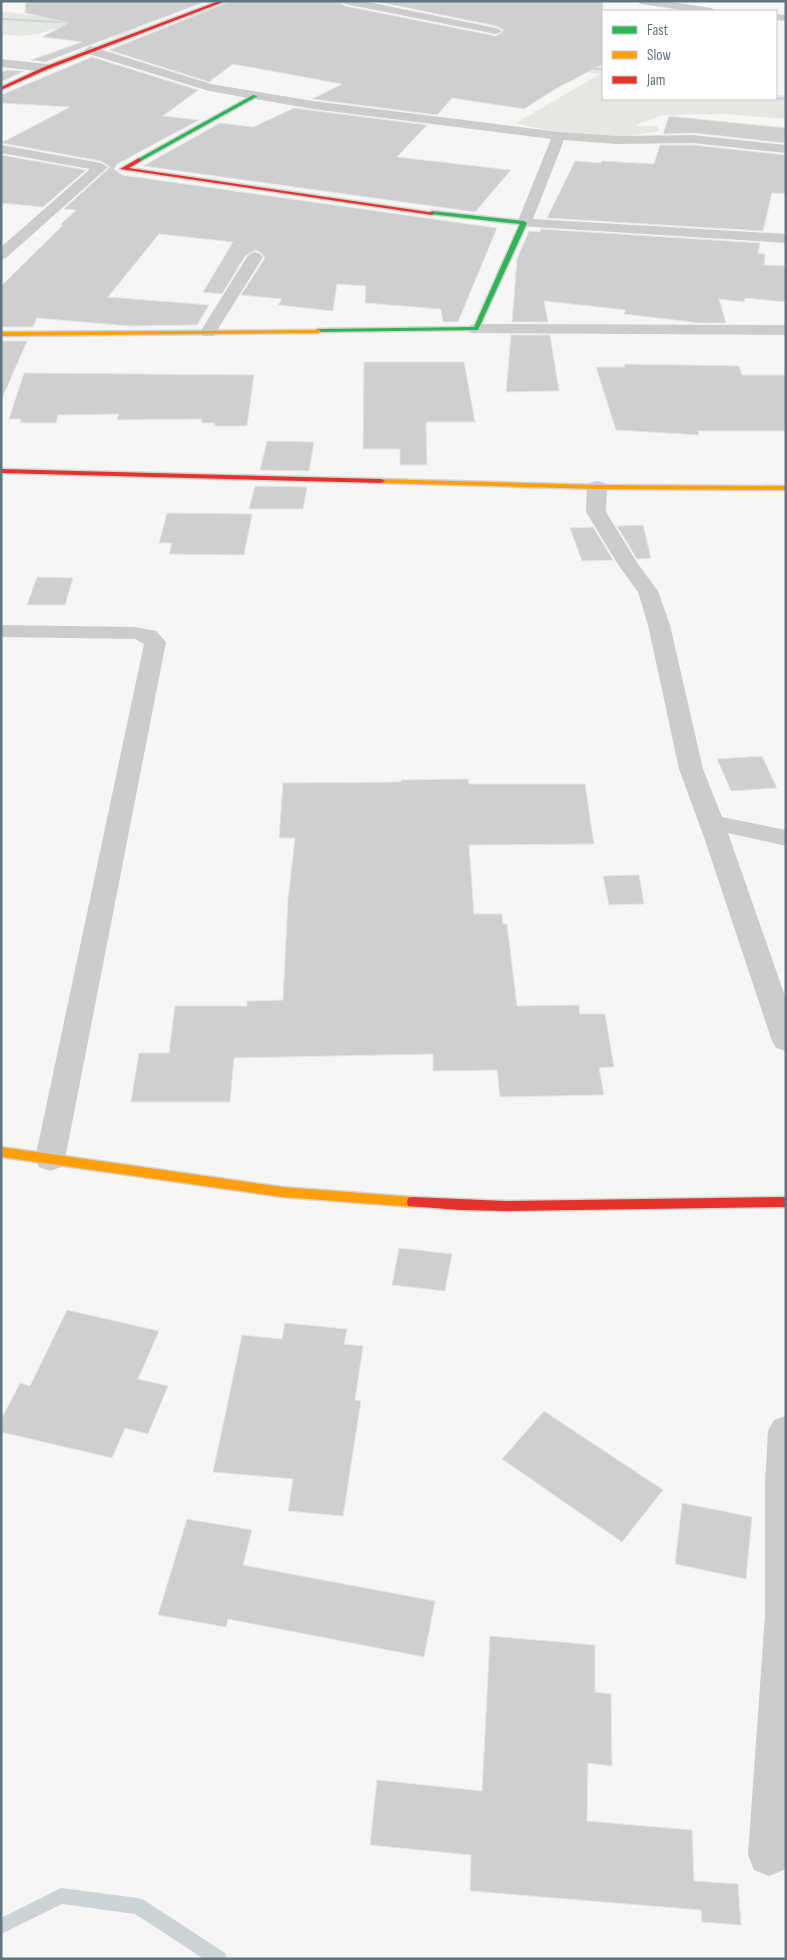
<svg xmlns="http://www.w3.org/2000/svg" width="787" height="1960" font-family="'Sofia Sans Condensed',sans-serif">
<style>
.green{fill:#e5e8e2}
.lines{fill:none;stroke-linecap:round;stroke-linejoin:round}
.stream{fill:#cbd4d7;fill-rule:evenodd}
.building{fill:#cdcfd0;stroke:#e6e6e5}
.fast-casing{stroke:#d3d4d4;stroke-width:3}
.slow-casing{stroke:#d3d4d4;stroke-width:3}
.jam-casing{stroke:#d3d4d4;stroke-width:3}
.street{fill:#cbcccd;fill-rule:evenodd}
.fast{fill:#30b455;fill-rule:evenodd}
.slow{fill:#ff9f0a;fill-rule:evenodd}
.jam{fill:#e5322d;fill-rule:evenodd}
</style>
<rect width="100%" height="100%" fill="#f6f6f5"/>
<g class="green">
<path d="M230 1H246L603 66V99H776V95H786V119L726 114 664 115 638 124 636 126H657L659 131C646 133 633 136 620 136 585 137 550 132 516 123L600 74 184 20Z"/>
<polygon points="1,11 58,19 143,25 123,35 99,41 98,32 57,28 38,34 19,36 1,34"/>
</g>
<g class="lines">
<g class="stream">
<polygon points="1,18 78,22 80,23 78,24 1,20"/>
<polygon points="580,68 603,68 603,70 578,70"/>
<polygon points="776,97 786,98 786,100 774,99"/>
<polygon points="61,1888 138,1898 144,1900 225,1953 227,1959 204,1959 135,1914 62,1904 1,1934 1,1918"/>
</g>
</g>
<g class="building">
<polygon points="26,1 207,1 45,62 31,60 82,42 42,37 68,23 25,13"/>
<polygon points="231,1 338,1 345,6 496,36 504,30 496,26 374,1 603,1 603,64 557,88 524,109 452,98 437,115 312,99 342,84 233,64 209,82 109,50"/>
<polygon points="92,57 198,90 163,116 199,120 117,164 114,169 122,175 497,228 458,322 443,322 441,309 365,303 366,286 337,284 333,311 278,305 282,299 241,295 265,258 261,253 256,250 245,256 222,294 203,292 233,242 159,234 108,297 209,305 197,325 129,326 37,318 33,327 1,327 1,286 63,225 60,225 76,210 64,209 110,167 101,161 1,143 70,107 1,103 1,95"/>
<polygon points="7,70 24,71 1,82 1,72"/>
<polygon points="294,108 427,125 397,157 511,170 475,212 143,166 220,123 253,127"/>
<polygon points="669,116 786,128 786,143 693,133 663,134"/>
<polygon points="660,145 693,145 786,155 786,194 772,193 763,231 547,218 575,161 601,163 602,161 654,164"/>
<polygon points="1,155 86,170 43,207 1,203"/>
<polygon points="541,229 760,243 758,253 765,254 764,265 786,266 786,302 745,298 744,302 719,299 726,323 700,323 624,314 626,310 544,301 548,322 512,322 517,259 529,231 540,232"/>
<polygon points="511,335 550,335 559,391 506,392"/>
<polygon points="1,341 27,341 1,401"/>
<polygon points="364,362 464,362 475,422 426,422 427,465 400,465 400,449 363,449"/>
<polygon points="624,364 739,366 742,375 786,375 786,431 698,431 699,435 616,430 596,367 625,367"/>
<polygon points="24,373 254,375 247,426 214,426 214,423 201,423 202,419 117,420 119,414 58,415 56,423 20,423 21,419 9,419"/>
<polygon points="267,441 314,442 309,471 260,470"/>
<polygon points="255,486 307,487 303,509 249,509"/>
<polygon points="167,513 252,514 244,555 169,554 172,543 159,543"/>
<polygon points="643,525 651,558 637,559 617,526"/>
<polygon points="593,527 613,560 582,561 570,528"/>
<polygon points="37,577 73,578 65,605 27,605"/>
<polygon points="762,756 777,788 731,791 717,759"/>
<polygon points="468,779 469,784 585,784 594,844 469,845 474,914 502,914 503,924 507,924 517,1006 579,1005 580,1014 605,1014 614,1067 599,1068 604,1095 500,1097 497,1070 433,1071 433,1054 234,1058 230,1102 131,1102 139,1053 169,1053 175,1006 247,1006 247,1001 283,1000 288,899 295,838 279,838 283,783 401,782 401,780"/>
<polygon points="639,875 644,904 609,905 603,876"/>
<polygon points="399,1248 452,1254 445,1291 392,1285"/>
<polygon points="67,1310 159,1331 138,1379 168,1386 148,1434 125,1428 112,1458 1,1432 1,1420 20,1383 30,1386"/>
<polygon points="285,1323 347,1329 344,1344 363,1346 355,1400 361,1401 343,1516 288,1511 293,1479 213,1472 242,1335 282,1339"/>
<polygon points="544,1411 663,1490 622,1542 502,1459"/>
<polygon points="682,1503 752,1517 746,1579 675,1564"/>
<polygon points="187,1519 252,1530 243,1565 435,1601 424,1657 228,1619 226,1627 158,1615"/>
<polygon points="490,1636 595,1645 595,1692 611,1694 612,1766 588,1763 587,1821 692,1830 694,1881 738,1884 741,1925 702,1922 701,1910 470,1891 471,1855 370,1845 377,1780 482,1791"/>
</g>
<g class="lines">
<g class="fast-casing">
<g id="fast">
<polygon points="253,95 258,96 141,161 136,160"/>
<polygon points="432,211 524,221 527,223 478,330 316,332 316,330 318,329 474,327 520,224 430,214 429,213"/>
</g>
</g>
<g class="slow-casing">
<g id="slow">
<polygon points="320,330 321,331 318,333 1,336 1,332"/>
<polygon points="378,479 597,485 786,486 786,490 597,489 381,483 378,483"/>
<polygon points="1,1147 282,1187 413,1197 418,1198 419,1202 418,1206 413,1207 282,1197 1,1157"/>
</g>
</g>
<g class="jam-casing">
<g id="jam">
<polygon points="219,1 226,1 48,69 1,90 1,87 44,67"/>
<polygon points="139,158 141,161 129,168 435,213 432,215 120,169"/>
<polygon points="1,469 381,479 385,481 381,483 1,473"/>
<polygon points="413,1197 506,1201 786,1197 786,1207 506,1211 460,1210 408,1206 407,1202 408,1198"/>
</g>
</g>
<g class="street">
<polygon points="340,1 363,1 496,28 502,31 496,34 345,4"/>
<polygon points="636,1 666,1 711,8 717,11 689,11 641,4"/>
<polygon points="776,14 786,15 786,21 776,20"/>
<polygon points="90,46 211,84 313,101 559,132 617,136 693,135 786,145 786,153 693,143 617,144 564,140 533,219 786,234 786,243 519,226 517,223 551,139 313,109 209,91 86,53 84,50"/>
<polygon points="1,59 46,64 52,68 46,72 1,67"/>
<polygon points="1,145 101,163 108,167 6,258 1,260 1,247 90,169 1,153"/>
<polygon points="255,252 260,254 263,257 216,332 214,336 202,336 200,332 247,257 250,254"/>
<polygon points="476,324 786,325 786,335 470,333 468,329 470,325"/>
<polygon points="597,481 604,483 607,487 606,512 638,564 658,591 670,625 703,769 722,817 786,830 786,846 728,833 786,999 786,1051 776,1048 772,1041 705,840 679,769 648,625 638,592 619,566 586,512 587,487 590,483"/>
<polygon points="1,625 135,627 156,631 166,642 65,1159 61,1167 50,1171 39,1167 35,1159 144,644 135,639 1,637"/>
<polygon points="786,1416 786,1866 784,1870 769,1876 754,1870 748,1855 765,1615 765,1483 768,1431 774,1420"/>
</g>
<use href="#fast" class="fast"/>
<use href="#slow" class="slow"/>
<use href="#jam" class="jam"/>
</g>
<rect width="787" height="1960" fill="none" stroke="#617580" stroke-width="5"/>
<rect x="602" y="10" width="175" height="90" fill="#ffffff" stroke="#c0c8cc"/>
<rect x="612" y="26" width="25" height="8" fill="#30b455" stroke="#c0c8cc"/>
<text x="647" y="35" font-size="15" fill="#617580">Fast</text>
<rect x="612" y="51" width="25" height="8" fill="#ff9f0a" stroke="#c0c8cc"/>
<text x="647" y="60" font-size="15" fill="#617580">Slow</text>
<rect x="612" y="76" width="25" height="8" fill="#e5322d" stroke="#c0c8cc"/>
<text x="647" y="85" font-size="15" fill="#617580">Jam</text>
</svg>
